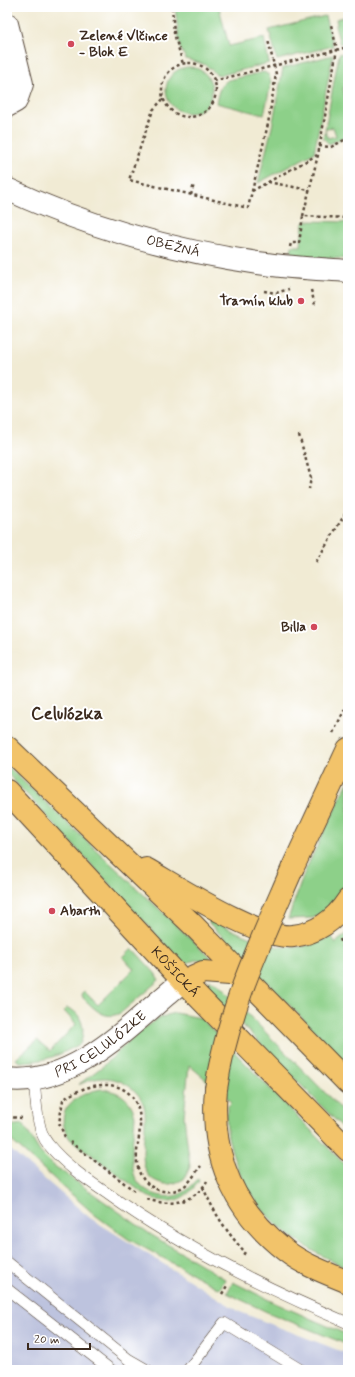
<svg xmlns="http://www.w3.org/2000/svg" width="355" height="1377" font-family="Mynerve,sans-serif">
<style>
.industrial{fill:#bdc3de}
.green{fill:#8dd089;stroke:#647d54}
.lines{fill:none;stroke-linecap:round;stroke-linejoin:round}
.service-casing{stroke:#564739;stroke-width:12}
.minor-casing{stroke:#564739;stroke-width:24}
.tertiary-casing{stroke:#564739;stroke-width:24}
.primary-casing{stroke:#564739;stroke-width:24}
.path{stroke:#564739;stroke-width:2.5;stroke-dasharray:3 3;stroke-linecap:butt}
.service{stroke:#fff;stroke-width:11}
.minor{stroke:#fff;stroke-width:22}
.tertiary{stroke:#fff;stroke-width:22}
.primary{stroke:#f2c36a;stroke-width:22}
.primary-bridge-casing{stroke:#564739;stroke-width:24;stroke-linecap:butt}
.primary-bridge{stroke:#f2c36a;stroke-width:22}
.poi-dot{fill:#d1495b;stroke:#fff;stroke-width:1.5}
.labels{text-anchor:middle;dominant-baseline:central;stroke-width:4;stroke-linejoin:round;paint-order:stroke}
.poi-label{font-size:14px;font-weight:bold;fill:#3b2a1e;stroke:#fff;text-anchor:start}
.street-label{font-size:14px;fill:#3b2a1e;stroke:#fff}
.district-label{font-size:18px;font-weight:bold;fill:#3b2a1e;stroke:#fff}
</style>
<rect width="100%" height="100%" fill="#fff"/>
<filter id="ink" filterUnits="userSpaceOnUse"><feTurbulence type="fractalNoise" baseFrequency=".025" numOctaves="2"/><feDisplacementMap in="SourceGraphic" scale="8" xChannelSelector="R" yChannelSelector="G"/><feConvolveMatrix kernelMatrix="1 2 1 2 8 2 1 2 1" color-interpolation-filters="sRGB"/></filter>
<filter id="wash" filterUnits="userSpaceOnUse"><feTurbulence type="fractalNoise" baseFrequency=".012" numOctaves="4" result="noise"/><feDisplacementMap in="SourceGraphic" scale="16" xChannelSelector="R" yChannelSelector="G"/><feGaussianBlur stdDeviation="0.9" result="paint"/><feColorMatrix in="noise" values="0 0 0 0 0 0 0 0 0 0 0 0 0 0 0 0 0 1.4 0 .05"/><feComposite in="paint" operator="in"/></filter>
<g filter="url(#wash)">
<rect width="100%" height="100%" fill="#f1ebd4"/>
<polygon class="industrial" points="7,1147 90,1218 240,1312 348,1354 348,1370 7,1370"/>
<g class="green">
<polygon points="175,7 219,7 229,46 264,38 269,63 222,75 216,74 206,65 186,59 180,48"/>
<polygon points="325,16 333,46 277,60 269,30"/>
<polygon points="348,16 348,42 340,44 335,26 337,25 336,19"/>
<polygon points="348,52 348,86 343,88 348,108 348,135 329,144 323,138 325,131 328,138 336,136 333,127 325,130 339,54"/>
<polygon points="333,55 314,153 258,183 272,127 283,68"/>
<circle cx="189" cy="90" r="23"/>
<path d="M264 72 269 75 271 83 264 115 216 103C218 93 219 86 228 80Z"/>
<polygon points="307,221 348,222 348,259 291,256 292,246 301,246 303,223"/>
<polygon points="7,766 211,958 209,961 196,960 183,964 7,773"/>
<polygon points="348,782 348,879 339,900 330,910 313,918 288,919 305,871"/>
<path d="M210 920C253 938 286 962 330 936L335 943 348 933V1065L209 923Z"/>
<path d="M132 948 155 973 159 980 122 1012C105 1022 95 1009 83 998L82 995 84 991 98 1005 134 969 123 957Z"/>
<polygon points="210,980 218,984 348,1116 348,1133 209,991 207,986"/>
<path d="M67 1008C83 1012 86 1032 80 1044 56 1057 46 1061 19 1062L16 1059 37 1040 50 1051 76 1024 64 1011Z"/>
<path d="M175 1013 201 1018 348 1168V1269C285 1239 245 1209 228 1137 226 1128 227 1116 227 1107L232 1102 189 1065 184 1116 190 1167 184 1179C174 1184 168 1186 158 1182 131 1172 150 1128 144 1106 141 1095 132 1087 122 1082 106 1075 94 1078 78 1085 87 1078 95 1072 103 1066 126 1046 145 1019 175 1013Z"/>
<path d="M101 1089C119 1091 131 1098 135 1116 134 1133 130 1152 133 1169 135 1189 160 1201 178 1195 187 1192 192 1185 198 1179L199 1181C185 1201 170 1206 147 1196L70 1139C51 1111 75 1094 101 1089Z"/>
<polygon points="23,1124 40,1152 53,1165 150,1234 225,1279 220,1289 128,1239 95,1215 7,1137 7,1126"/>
<polygon points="233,1282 275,1303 348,1335 348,1345 267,1312 227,1293"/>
</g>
</g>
<g filter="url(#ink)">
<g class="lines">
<g class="service-casing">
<g id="service">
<path d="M34 1079C36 1097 36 1130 48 1144 64 1164 87 1180 108 1194 182 1247 265 1288 348 1323"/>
<polyline points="7,1262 128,1359 147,1370"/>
<polyline points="7,1289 111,1370"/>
<polyline points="188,1370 224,1323 301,1370"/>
</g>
</g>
<g class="minor-casing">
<g id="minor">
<polyline points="7,24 22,84 16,101 7,106"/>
<path id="s1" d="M7 189C88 227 178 252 266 264 293 268 321 269 348 271"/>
</g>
</g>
<g class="tertiary-casing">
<g id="tertiary">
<path id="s2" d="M7 1079C76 1087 133 1021 183 981"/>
</g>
</g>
<g class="primary-casing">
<g id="primary">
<polyline points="7,747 193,925 348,1083"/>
<path id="s3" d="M7 791 183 981 348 1150"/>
<polyline points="293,867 348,749"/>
<path d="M146 869C178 887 260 940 293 936 318 933 335 920 348 900"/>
<polyline points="183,981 203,972 243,975"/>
<path d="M216 1089C210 1155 233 1210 286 1251 304 1265 327 1273 348 1282"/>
</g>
</g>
<g class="path">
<polyline points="172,7 174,33 183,64"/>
<circle cx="189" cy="90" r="27"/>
<polyline points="214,81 348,47"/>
<polyline points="163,99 153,110 129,180 248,208 268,124 276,74 268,40"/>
<polyline points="319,146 331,147 348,138"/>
<polyline points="268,182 309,190"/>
<polyline points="252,191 317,155"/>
<polyline points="191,195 194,184"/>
<polyline points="303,216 318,155 337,49 331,25"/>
<polyline points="290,247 291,243 299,243 303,216 348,218"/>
<polyline points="311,290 315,305"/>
<polyline points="264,291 276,293 289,289"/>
<polyline points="299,435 311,478 309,489"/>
<polyline points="316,562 348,509"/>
<polyline points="333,733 348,703"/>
<polyline points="340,939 346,953 348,972"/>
<polyline points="7,1117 22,1118"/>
<path d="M65 1137 59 1123 63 1100C90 1079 137 1075 140 1120 141 1136 134 1153 138 1168 143 1187 163 1197 181 1188 190 1184 195 1173 201 1166"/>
<polyline points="70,1142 136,1192"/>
<path d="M203 1187C213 1211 227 1233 245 1252L242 1257"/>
<path d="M147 1199C168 1207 195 1203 207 1181"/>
<polyline points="222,1294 228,1284"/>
</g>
<use href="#service" class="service"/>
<use href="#minor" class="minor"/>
<use href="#tertiary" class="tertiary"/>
<use href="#primary" class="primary"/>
<g class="primary-bridge-casing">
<path id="primary-bridge" d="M216 1089C227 1011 262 939 293 867"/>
</g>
<use href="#primary-bridge" class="primary-bridge"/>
</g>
</g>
<g class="poi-dot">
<circle cx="71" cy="44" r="4"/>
<circle cx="301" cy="301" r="4"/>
<circle cx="314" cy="627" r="4"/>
<circle cx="52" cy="911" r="4"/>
</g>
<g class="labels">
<g class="poi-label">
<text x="79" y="36">Zelené Vlčince<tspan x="79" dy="16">- Blok E</tspan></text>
<text x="293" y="301" text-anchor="end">Tramín klub</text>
<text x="306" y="627" text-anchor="end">Billa</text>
<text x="60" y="911">Abarth</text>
</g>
<g class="street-label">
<text stroke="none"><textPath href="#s1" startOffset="176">OBEŽNÁ</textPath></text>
<text stroke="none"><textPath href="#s3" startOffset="247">KOŠICKÁ</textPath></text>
<text stroke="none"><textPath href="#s2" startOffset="103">PRI CELULÓZKE</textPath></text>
</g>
<g class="district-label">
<text x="67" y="714">Celulózka</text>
</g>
</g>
<rect width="355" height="1377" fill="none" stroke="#fff" stroke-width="24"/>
<path d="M28 1343v6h62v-6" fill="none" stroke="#3b2a1e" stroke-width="2"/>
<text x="34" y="1343" font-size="12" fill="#3b2a1e" stroke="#ffffff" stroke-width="3" paint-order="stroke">20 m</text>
</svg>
